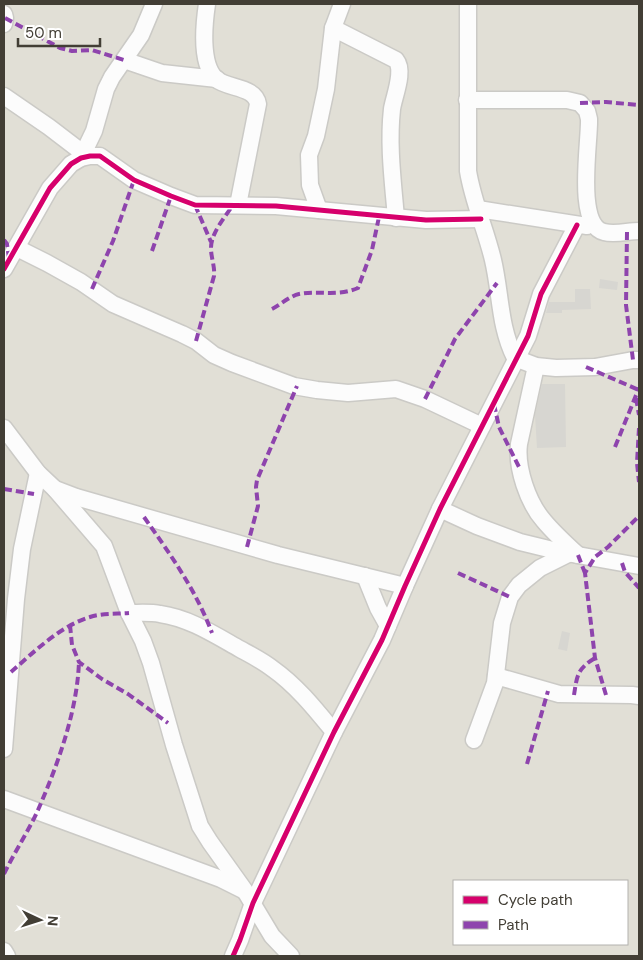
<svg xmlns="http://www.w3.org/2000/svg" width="643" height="960" font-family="'DM Sans',sans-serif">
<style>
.residential{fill:#e1dfd6;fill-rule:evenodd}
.building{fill:#d7d6d1}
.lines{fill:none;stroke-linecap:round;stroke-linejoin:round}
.minor-casing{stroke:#cbcac6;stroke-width:19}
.minor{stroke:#fcfcfc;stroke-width:16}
.quiet{stroke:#8e44ad;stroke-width:4;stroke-dasharray:8 4;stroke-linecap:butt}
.cycleway-casing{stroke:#fff;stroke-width:8}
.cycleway{stroke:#d6006c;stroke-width:5}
</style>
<rect width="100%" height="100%" fill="#edede8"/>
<path class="residential" d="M4 4H639V956H4ZM454 881H627V944H454Z"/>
<g class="building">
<polygon points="600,279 618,282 617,290 599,288"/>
<polygon points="575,289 590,289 591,309 562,310 562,313 546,313 549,302 575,302"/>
<polygon points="542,384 565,384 566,447 537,448 535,415"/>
<polygon points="562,631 570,633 567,651 558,649"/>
</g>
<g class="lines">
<g class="minor-casing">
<g id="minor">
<path d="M207 4C204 24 200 64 216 79 228 89 255 86 258 104L238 205"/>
<path d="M468 4V171C473 202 486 230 493 260 501 294 499 326 515 358L536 366 556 368 595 367 633 360H639"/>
<polyline points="4,14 5,18 4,24"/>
<path d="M333 28 396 60C405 71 394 96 392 109 388 145 393 182 396 218"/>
<polyline points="124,60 162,73 217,79"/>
<polyline points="4,96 49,127 83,153"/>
<path d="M467 100H567L580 103 587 111 589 119C590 141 575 225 604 232 615 235 628 231 639 231"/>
<polyline points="81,158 94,131 106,89 112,77 141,35 154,4"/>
<polyline points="478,209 587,226"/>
<polyline points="319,210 310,185 309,155 316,136 326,89 333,28 342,4"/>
<polyline points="17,248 47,263 81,282 113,304 182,334 196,341 214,355 232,363 294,386 317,390 348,393 396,389 425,399 482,426"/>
<polyline points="4,269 50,188 71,164 81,158 90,156 100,156 134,180 171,196 195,205 276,206 426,220 481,219"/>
<path d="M536 366 519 444C516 468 528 503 544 521 554 533 566 544 578 555"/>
<polyline points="4,428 38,473 55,489 76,497 278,555 405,586"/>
<polyline points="55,489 104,546 129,613 143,641 151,663 174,745 200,826 210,842 245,891 272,936 291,956"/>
<polyline points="440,509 477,526 520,542 561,552 639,566"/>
<polyline points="365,576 378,608 388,626"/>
<path d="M129 613C139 613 150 612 160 614 189 618 215 635 240 649 251 655 263 661 273 669 297 686 316 710 334 732"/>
<polyline points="496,676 559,694 632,695 639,696"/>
<polyline points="474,740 495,683 502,623 510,597 519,585 540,568 570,553"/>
<polyline points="4,749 16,599 22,549 38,473"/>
<polyline points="4,799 221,879 243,890"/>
<polyline points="4,951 7,956"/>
<polyline points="233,956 240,940 253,903 334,732 382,640 405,586 440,509 528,336 541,294 577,225"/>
</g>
</g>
<use href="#minor" class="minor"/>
<g class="quiet">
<polyline points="5,18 60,48 72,51 92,50 124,60"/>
<polyline points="580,103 606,102 639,105"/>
<polyline points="195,205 211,242"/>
<polyline points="627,232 626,305 633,360"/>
<polyline points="4,240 7,244 9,259"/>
<polyline points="152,251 171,196"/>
<polyline points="92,289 113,241 134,180"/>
<path d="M272 309C280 305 290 296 299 294 319 290 336 297 358 288L372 250 379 217"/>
<path d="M196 341 214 276C215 266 211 258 211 248 211 233 225 217 233 205"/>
<polyline points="586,367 639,390"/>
<polyline points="636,398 639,415"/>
<polyline points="425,399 455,339 497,283"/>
<polyline points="494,404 499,427 519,467"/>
<polyline points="639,428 637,463 639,482"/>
<polyline points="615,447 639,388"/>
<polyline points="4,489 34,494"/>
<path d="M144 517C170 554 196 590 212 633"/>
<polyline points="247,547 258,506 256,487 257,480 297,386"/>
<polyline points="578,555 585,573"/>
<polyline points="622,563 625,572 639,588"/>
<polyline points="458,573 510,597"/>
<polyline points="70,625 72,645 79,662 102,679 128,694 168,723"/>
<path d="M11 672C34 652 60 626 90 617 103 613 116 614 129 613"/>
<path d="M574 695C577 676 577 669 595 658"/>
<polyline points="606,695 595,658 585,573 595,557 608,547 639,516"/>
<polyline points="527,764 548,691"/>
<path d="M4 874C14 853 28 832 38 810 58 764 77 712 79 662"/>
</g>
<g class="cycleway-casing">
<g id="cycleway">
<polyline points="4,269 50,188 71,164 81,158 90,156 100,156 134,180 171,196 195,205 276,206 426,220 481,219"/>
<polyline points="233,956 240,940 253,903 334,732 382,640 405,586 440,509 528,336 541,294 577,225"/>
</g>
</g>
<use href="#cycleway" class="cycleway"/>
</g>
<rect width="643" height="960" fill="none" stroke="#423e35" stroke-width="10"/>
<rect x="453" y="880" width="175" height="65" fill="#ffffff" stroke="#b3b2ae"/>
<rect x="463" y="896" width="25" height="8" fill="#d6006c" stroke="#b3b2ae"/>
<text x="498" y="905" font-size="15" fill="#423e35">Cycle path</text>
<rect x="463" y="921" width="25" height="8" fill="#8e44ad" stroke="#b3b2ae"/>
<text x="498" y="930" font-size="15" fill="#423e35">Path</text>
<g transform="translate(40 920) rotate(94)" stroke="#ffffff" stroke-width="4" paint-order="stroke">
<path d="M0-4L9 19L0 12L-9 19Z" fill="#423e35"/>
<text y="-8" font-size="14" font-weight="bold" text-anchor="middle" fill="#423e35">N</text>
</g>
<path d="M18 38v8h82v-8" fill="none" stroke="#423e35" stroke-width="2.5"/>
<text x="25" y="38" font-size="15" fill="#423e35" stroke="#ffffff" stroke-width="4" paint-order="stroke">50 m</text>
</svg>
